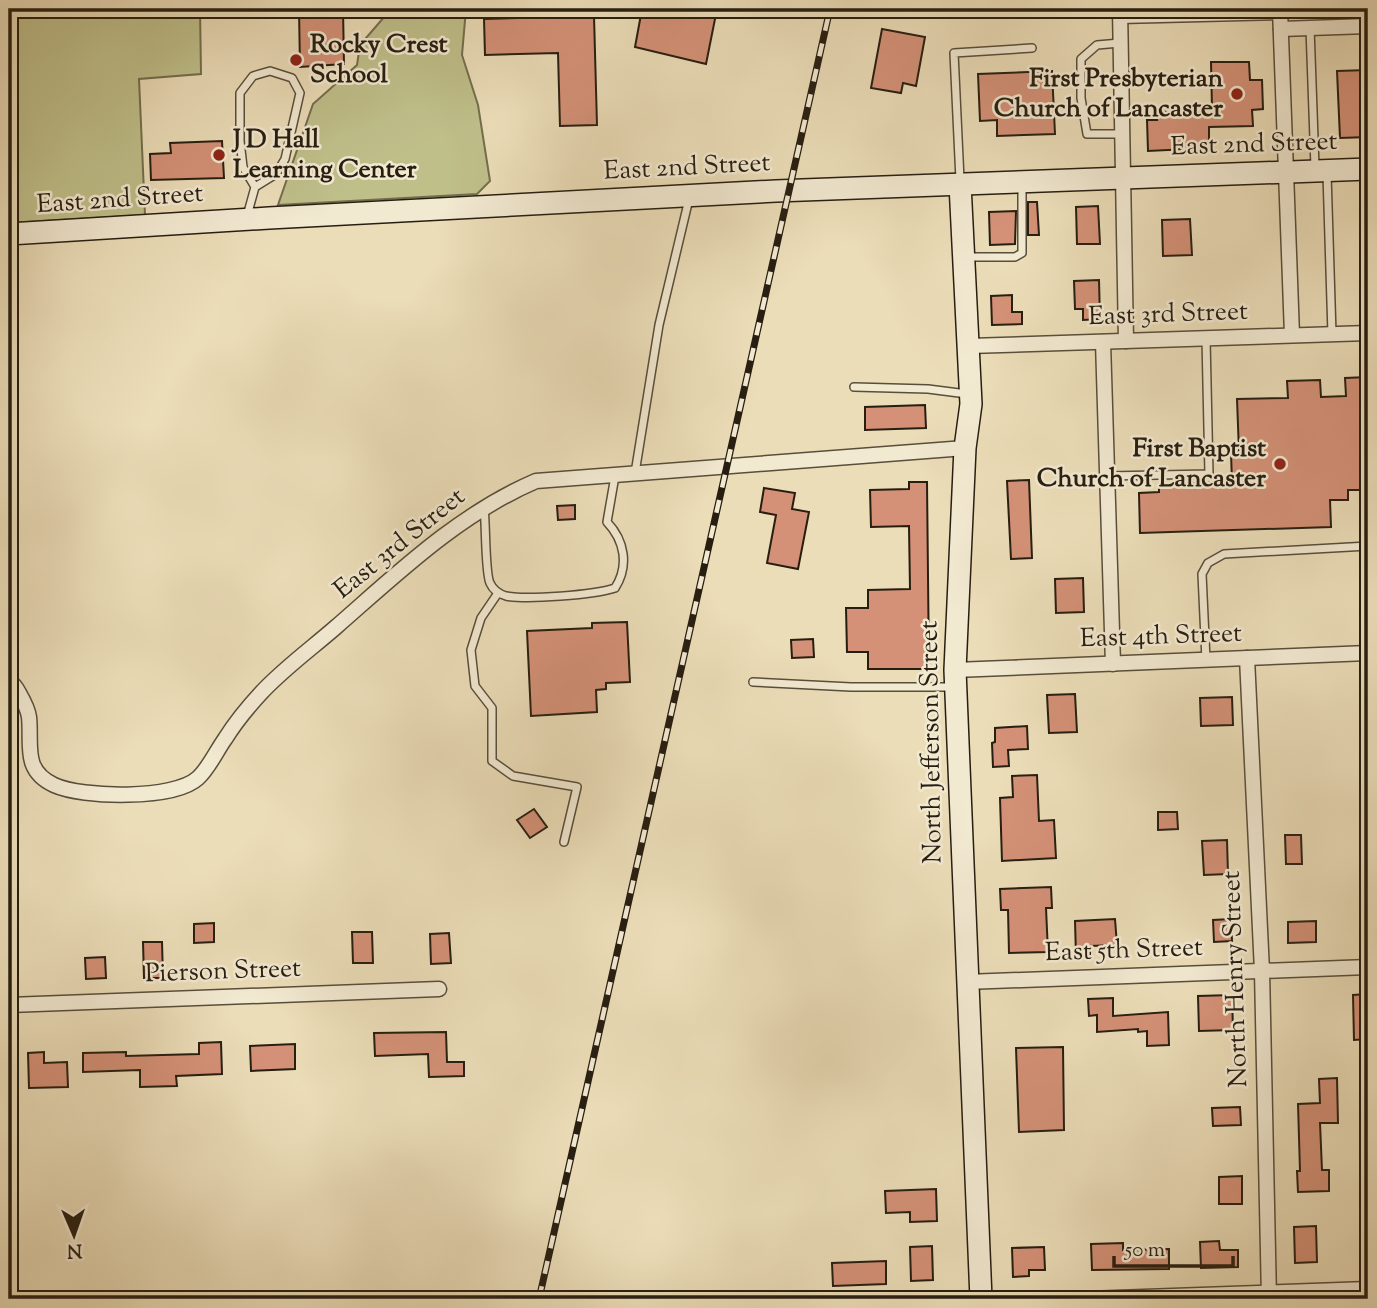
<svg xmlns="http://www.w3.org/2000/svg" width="1377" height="1308" font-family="'Sorts Mill Goudy',serif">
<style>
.green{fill:#bfbf8a;stroke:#736e4e;stroke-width:2}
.building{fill:#d49177;stroke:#271e11;stroke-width:2}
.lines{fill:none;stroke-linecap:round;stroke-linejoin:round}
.lane-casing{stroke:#584e3b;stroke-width:10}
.street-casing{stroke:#584e3b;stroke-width:17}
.secondary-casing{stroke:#271e11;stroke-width:24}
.lane{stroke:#f2e9d1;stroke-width:7}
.street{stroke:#f2e9d1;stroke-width:14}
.secondary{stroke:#f2e9d1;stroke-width:21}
.rail-casing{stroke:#271e11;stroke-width:7}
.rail{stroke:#f2e9d1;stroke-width:4.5;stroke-dasharray:13;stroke-linecap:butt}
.poi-dot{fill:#8f2418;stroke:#f2e9d1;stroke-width:2.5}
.labels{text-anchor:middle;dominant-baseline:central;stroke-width:5;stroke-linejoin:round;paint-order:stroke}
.poi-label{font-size:26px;font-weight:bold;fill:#271e11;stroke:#f2e9d1;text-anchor:start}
.street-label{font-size:26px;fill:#271e11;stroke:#f2e9d1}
</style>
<rect width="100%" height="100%" fill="#ebddb8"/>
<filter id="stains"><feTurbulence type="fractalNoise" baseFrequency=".00286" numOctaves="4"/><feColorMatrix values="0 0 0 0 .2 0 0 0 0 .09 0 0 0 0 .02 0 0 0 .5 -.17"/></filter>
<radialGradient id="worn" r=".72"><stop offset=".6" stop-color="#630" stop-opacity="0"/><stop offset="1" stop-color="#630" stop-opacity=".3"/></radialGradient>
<g class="green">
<polygon points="9,9 200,9 201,74 139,79 145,215 9,223"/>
<polygon points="391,9 466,9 462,55 478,105 490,181 477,194 278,205 313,104 357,65 360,45"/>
</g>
<g class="building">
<polygon points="299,9 343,9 344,64 300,67"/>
<polygon points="642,9 681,15 682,9 717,9 706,64 635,47"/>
<polygon points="594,16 597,125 560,126 558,53 485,55 484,19"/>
<polygon points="882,29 925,37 916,86 903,83 901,93 871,88"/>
<polygon points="1211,62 1249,62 1250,80 1262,80 1263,109 1252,110 1253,126 1209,127 1209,148 1148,151 1147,120 1157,120 1156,112 1203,111 1203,108 1212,108"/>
<polygon points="1368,70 1368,137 1340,138 1337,71"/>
<polygon points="1052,71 1055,134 997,136 997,120 980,121 978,74"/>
<polygon points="222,141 224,178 151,180 150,154 171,153 170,143"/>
<polygon points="1028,202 1037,202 1039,235 1028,235"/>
<polygon points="1098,206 1100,244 1077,244 1076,207"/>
<polygon points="1016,211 1015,244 990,245 989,212"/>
<polygon points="1190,219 1192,255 1163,256 1162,220"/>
<polygon points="1099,280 1100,319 1083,320 1083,309 1075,309 1074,281"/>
<polygon points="1012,295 1012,312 1022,312 1022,324 992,325 991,296"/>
<polygon points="1368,377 1368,490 1348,490 1348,500 1330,500 1331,527 1140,533 1139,493 1159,492 1159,484 1232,482 1231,453 1239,452 1237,399 1288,398 1287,381 1320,380 1321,397 1346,396 1345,378"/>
<polygon points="925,405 926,428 865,430 865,407"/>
<polygon points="1029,480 1032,558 1011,559 1007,481"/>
<polygon points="909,482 927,482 929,669 868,669 868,652 847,652 846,608 868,608 868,590 910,589 909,526 871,527 870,490 909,489"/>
<polygon points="764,488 795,493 792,509 809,512 798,569 767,563 776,515 760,512"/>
<polygon points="575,505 575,519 558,520 557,506"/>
<polygon points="1083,578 1084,612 1056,613 1055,579"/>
<polygon points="627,622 630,682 606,683 606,689 596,690 597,712 531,716 527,631 592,628 592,623"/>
<polygon points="813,639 814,657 792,658 791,640"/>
<polygon points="1075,694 1077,732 1049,733 1047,695"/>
<polygon points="1232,697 1233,725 1201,726 1200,698"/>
<polygon points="1027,726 1028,749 1008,750 1009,766 993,767 992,743 995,742 995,728"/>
<polygon points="1037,775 1039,821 1054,820 1056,858 1002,861 1000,798 1013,797 1012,776"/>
<polygon points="534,809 547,827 530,838 517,820"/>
<polygon points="1158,812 1177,812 1178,829 1158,830"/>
<polygon points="1285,835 1301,835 1302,864 1286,864"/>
<polygon points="1227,840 1228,874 1204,875 1202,841"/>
<polygon points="1051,887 1052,908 1046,908 1048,952 1009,953 1008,910 1001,910 1000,889"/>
<polygon points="1115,919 1117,945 1090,946 1090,955 1076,956 1075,921"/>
<polygon points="1231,919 1232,941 1214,942 1213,920"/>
<polygon points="1316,921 1316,942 1288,943 1288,922"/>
<polygon points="214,923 214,942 194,943 194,924"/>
<polygon points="352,932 372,932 373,963 353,963"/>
<polygon points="449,933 451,963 431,964 430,934"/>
<polygon points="143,942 162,942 163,978 144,978"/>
<polygon points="105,957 106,978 86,979 85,958"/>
<polygon points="1368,994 1368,1039 1354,1040 1353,995"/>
<polygon points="1232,995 1233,1030 1199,1031 1198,996"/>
<polygon points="1113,998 1113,1016 1168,1012 1169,1045 1147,1046 1147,1031 1138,1032 1138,1029 1097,1032 1097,1015 1089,1016 1088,999"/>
<polygon points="446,1032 447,1062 464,1062 464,1076 429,1077 428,1054 375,1056 374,1033"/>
<polygon points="221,1042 222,1074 176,1076 177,1086 140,1087 140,1070 83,1072 83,1053 126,1052 126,1056 199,1054 199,1043"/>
<polygon points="295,1044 295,1069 251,1071 250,1046"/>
<polygon points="1063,1047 1064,1130 1019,1132 1016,1048"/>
<polygon points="44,1052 44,1063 67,1062 68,1087 29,1088 28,1053"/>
<polygon points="1337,1078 1338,1123 1320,1123 1322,1170 1329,1170 1329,1191 1298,1192 1297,1171 1300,1171 1298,1104 1320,1103 1319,1079"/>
<polygon points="1240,1107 1241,1125 1213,1126 1212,1108"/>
<polygon points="1242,1176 1242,1204 1219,1204 1219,1177"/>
<polygon points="936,1189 937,1221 910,1222 910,1212 886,1213 885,1191"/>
<polygon points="1316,1226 1317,1262 1295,1263 1294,1227"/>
<polygon points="1219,1241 1220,1250 1238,1250 1238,1267 1201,1268 1200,1242"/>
<polygon points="1123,1243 1123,1250 1169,1249 1169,1269 1092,1270 1091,1244"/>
<polygon points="932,1246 933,1280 911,1281 910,1247"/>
<polygon points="1044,1247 1045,1270 1029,1270 1029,1276 1013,1277 1012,1248"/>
<polygon points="886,1261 886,1284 833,1286 832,1263"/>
</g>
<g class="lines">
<g class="lane-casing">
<g id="lane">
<polyline points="1310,28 1315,167"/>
<polyline points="1120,43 1097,45 1081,59 1081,98 1087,134 1121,134"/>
<polyline points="1327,174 1332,334"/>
<polyline points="960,180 954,53 1032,48"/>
<polyline points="247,216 255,187 276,174 285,159 300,93 292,78 270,71 253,76 240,93 240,141 243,167 255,187"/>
<polyline points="965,257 1015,257 1022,253 1022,186"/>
<polyline points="854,387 928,389 967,394"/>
<polyline points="635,473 659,325 689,199"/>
<polyline points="1107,476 1209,474 1206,339"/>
<path d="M484 507C486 523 485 573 490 583 493 590 499 594 506 596 527 600 594 595 615 588 629 566 625 541 607 522L615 476"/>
<polyline points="498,593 481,618 471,650 475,686 492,708 492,761 513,776 577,787 564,842"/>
<polyline points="1206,660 1202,574 1208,563 1224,554 1368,546"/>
<polyline points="753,682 851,687 952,687"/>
</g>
</g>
<g class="street-casing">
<g id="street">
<polyline points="1120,9 1126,341"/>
<polyline points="1280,9 1292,335"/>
<polyline points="1120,16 1281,12"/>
<polyline points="1281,29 1368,26"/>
<polyline points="1103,342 1113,664"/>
<polyline points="969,346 1368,333"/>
<polyline points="1247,658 1262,971 1269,1299"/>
<polyline points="955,670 1368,653"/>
<path d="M9 681C14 684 16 687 19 693 23 700 28 709 29 717 32 745 22 770 54 785 82 798 174 800 198 778 209 768 217 750 225 739 235 723 248 707 261 693 283 669 312 648 336 627 399 572 459 514 536 481L965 448"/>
<polyline points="966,982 1368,967"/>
<polyline points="9,1005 439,989"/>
<polyline points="1087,1299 1368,1289"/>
</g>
</g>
<g class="secondary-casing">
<g id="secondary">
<polyline points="960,184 971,404 965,448 955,670 981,1299"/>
<polyline points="9,234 269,218 776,191 1368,169"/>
</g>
</g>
<use href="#lane" class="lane"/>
<use href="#street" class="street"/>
<use href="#secondary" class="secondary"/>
<g class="rail-casing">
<polyline id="rail" points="539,1299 830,9"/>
</g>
<use href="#rail" class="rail"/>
</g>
<g class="poi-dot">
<circle cx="296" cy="60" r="7"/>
<circle cx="1237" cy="94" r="7"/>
<circle cx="219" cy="155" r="7"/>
<circle cx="1280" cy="464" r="7"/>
</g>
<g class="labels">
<g class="poi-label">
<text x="310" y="45">Rocky Crest<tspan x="310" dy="30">School</tspan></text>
<text x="1223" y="79" text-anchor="end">First Presbyterian<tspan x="1223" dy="30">Church of Lancaster</tspan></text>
<text x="233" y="140">J D Hall<tspan x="233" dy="30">Learning Center</tspan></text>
<text x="1266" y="449" text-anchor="end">First Baptist<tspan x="1266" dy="30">Church of Lancaster</tspan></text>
</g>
<g class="street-label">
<text transform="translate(1254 145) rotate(-2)">East 2nd Street</text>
<text transform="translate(687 168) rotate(-3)">East 2nd Street</text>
<text transform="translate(120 200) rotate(-4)">East 2nd Street</text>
<text transform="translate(1168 315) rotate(-2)">East 3rd Street</text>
<text transform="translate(400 544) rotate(-39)">East 3rd Street</text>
<text transform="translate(1161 637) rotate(-2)">East 4th Street</text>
<text transform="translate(932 742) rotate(-91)">North Jefferson Street</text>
<text transform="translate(1124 951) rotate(-2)">East 5th Street</text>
<text transform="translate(223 972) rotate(-2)">Pierson Street</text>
<text transform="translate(1236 979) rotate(-92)">North Henry Street</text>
</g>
</g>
<rect width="1377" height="1308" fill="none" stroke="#ebddb8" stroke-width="35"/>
<rect x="10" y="10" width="1356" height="1287" fill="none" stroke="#271e11" stroke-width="3.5"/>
<rect x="18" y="18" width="1342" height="1273" fill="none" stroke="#271e11" stroke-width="2"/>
<g transform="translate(74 1235) rotate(178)" stroke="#f2e9d1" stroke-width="5" paint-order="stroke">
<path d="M0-5L12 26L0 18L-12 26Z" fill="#271e11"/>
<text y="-10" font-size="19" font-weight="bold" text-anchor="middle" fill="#271e11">N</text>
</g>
<path d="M1114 1256v10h119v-10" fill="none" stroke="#271e11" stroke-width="3.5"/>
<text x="1125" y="1256" font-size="21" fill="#271e11" stroke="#f2e9d1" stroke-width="5" paint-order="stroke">50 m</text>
<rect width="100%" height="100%" filter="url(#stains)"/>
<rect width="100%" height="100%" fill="url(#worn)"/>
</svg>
